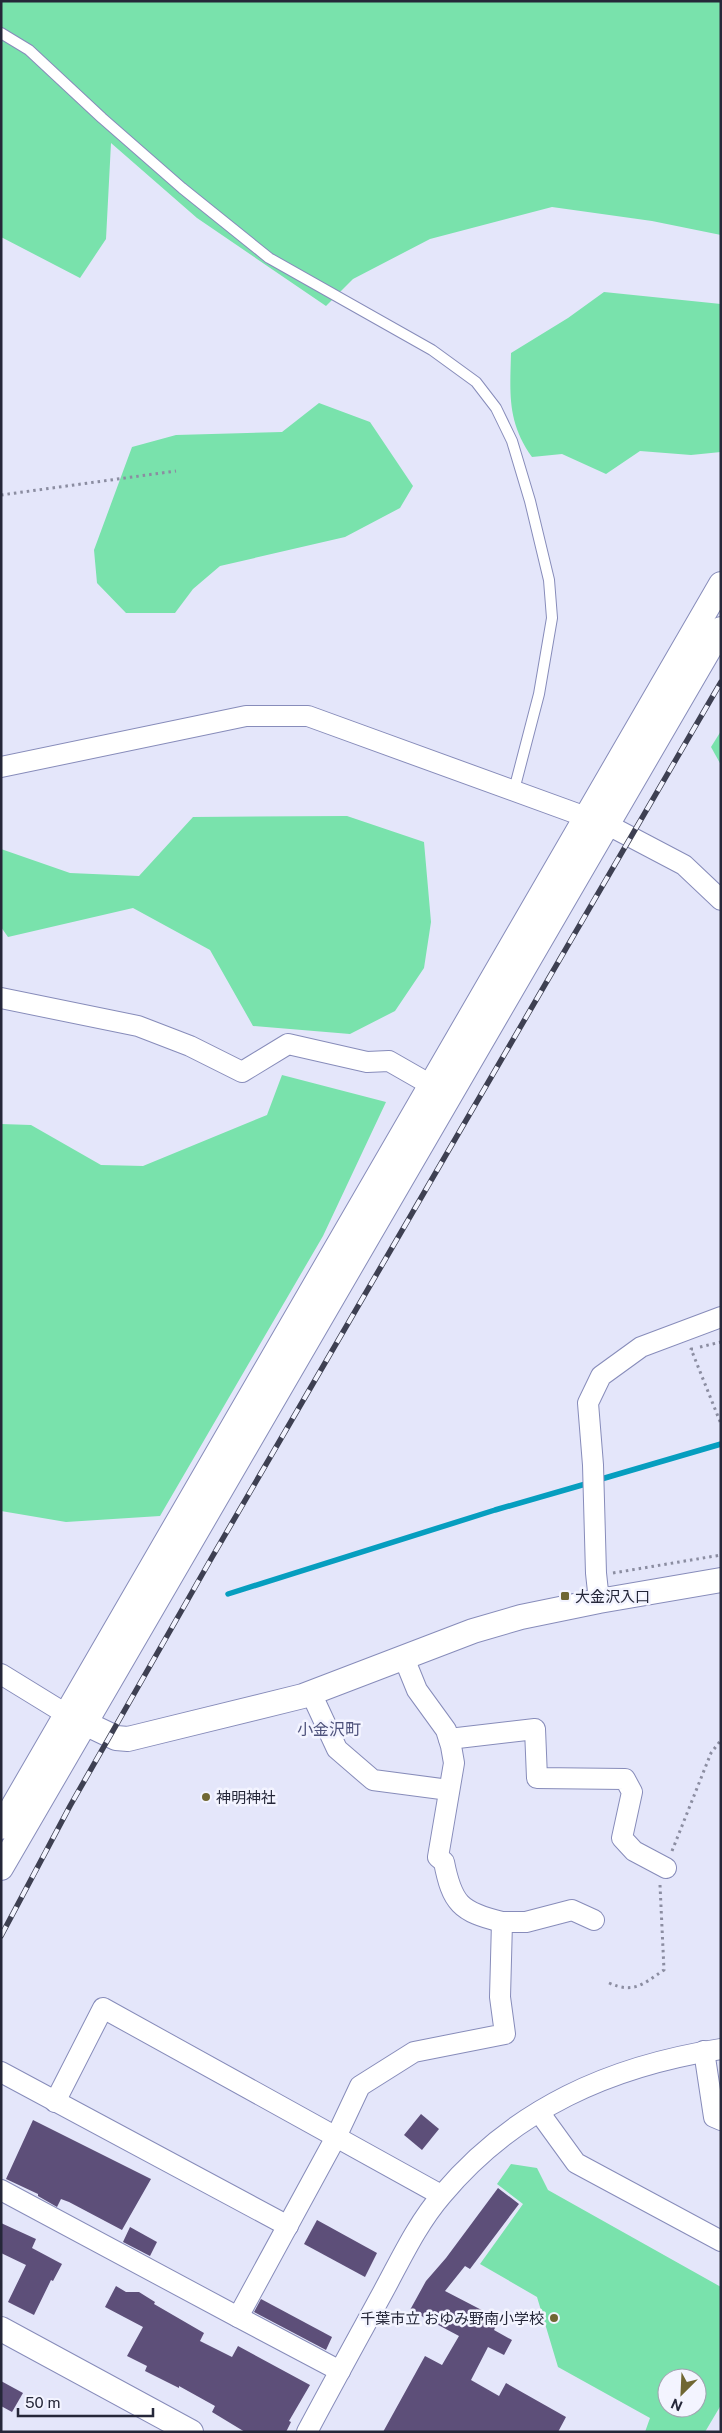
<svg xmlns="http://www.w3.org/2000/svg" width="722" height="2433" font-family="'Public Sans','Noto Sans JP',sans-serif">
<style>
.green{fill:#79e2ac;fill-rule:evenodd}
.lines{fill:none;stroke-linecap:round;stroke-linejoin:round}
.stream{stroke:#069ebf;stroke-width:5.5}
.building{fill:#5d4f79}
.service-casing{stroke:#878cba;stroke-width:12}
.minor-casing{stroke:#878cba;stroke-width:22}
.tertiary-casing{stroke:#878cba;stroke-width:26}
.path{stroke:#8b8da1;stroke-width:3;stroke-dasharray:2.5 4;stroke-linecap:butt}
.service{stroke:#fff;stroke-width:10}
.minor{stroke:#fff;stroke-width:20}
.tertiary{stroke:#fff;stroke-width:24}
.rail-casing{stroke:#3e4052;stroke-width:5.5}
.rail{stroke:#f3f4ff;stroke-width:4;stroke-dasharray:11;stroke-linecap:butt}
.poi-dot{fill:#706733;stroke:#f3f4ff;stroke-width:2}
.labels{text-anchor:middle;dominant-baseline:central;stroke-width:5;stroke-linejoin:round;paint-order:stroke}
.poi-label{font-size:15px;fill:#252739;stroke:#f3f4ff;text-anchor:start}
.neighbourhood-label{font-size:16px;fill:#4e527b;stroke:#f3f4ff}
</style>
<rect width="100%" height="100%" fill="#e4e6fa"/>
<g class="green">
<polygon points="1,1 721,1 721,235 652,221 552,207 430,239 353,279 326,306 197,218 111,143 106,239 80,278 1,237"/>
<path d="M604 292 721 304V452L691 455 640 451 606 474 562 454 532 457C507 422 510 394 511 353L568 318Z"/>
<polygon points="319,403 370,422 413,486 400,508 345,537 220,566 193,589 175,613 126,613 97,583 94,550 132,447 176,435 282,432"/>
<polygon points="721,731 721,765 711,747"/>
<polygon points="347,816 424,842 431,922 424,968 395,1011 350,1034 253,1026 210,950 133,908 8,937 1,927 1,849 70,873 139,876 193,817"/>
<polygon points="282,1075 386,1102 323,1236 160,1516 66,1522 1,1511 1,1124 31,1125 101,1165 143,1166 267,1115"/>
<path d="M511 2164 537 2168 548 2190 721 2287V2405L705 2432H645L650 2418 558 2367 537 2297 480 2264 523 2204 497 2184ZM667 2378H697V2408H667Z"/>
</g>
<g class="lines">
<g class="stream">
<polyline points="598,1480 721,1444"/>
<polyline points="228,1594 495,1510 589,1483"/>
</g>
</g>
<g class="building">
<polygon points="421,2114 439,2129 422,2150 404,2135"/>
<polygon points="33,2120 151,2179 122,2230 69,2202 61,2199 57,2207 38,2196 38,2194 6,2179"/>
<polygon points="498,2188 519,2204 470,2269 465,2266 445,2291 499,2319 494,2330 512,2340 504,2355 488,2347 471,2380 499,2396 506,2383 566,2417 558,2432 383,2432 425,2356 442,2365 459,2336 410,2310 426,2281 446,2258"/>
<polygon points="317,2220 377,2253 365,2277 304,2244"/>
<polygon points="1,2223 36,2239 32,2248 62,2264 53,2281 51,2280 34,2315 8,2302 26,2265 1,2253"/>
<polygon points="130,2227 157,2242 150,2256 123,2242"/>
<polygon points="116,2286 126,2292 139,2292 155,2302 154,2304 204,2333 200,2341 232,2357 238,2346 310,2385 289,2421 291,2422 286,2432 245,2432 212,2412 215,2406 179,2386 179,2388 145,2371 147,2366 127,2356 143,2327 105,2307"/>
<polygon points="261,2299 332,2337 326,2350 254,2312"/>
<polygon points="1,2381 23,2393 12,2412 1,2406"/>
</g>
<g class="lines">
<g class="service-casing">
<polyline id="service" points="1,33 29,50 102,118 182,188 269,258 432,350 476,382 496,408 512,441 530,501 549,580 552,618 539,694 514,790"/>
</g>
<g class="minor-casing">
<g id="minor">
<polyline points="1,767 246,716 308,716 608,825 684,865 721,900"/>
<polyline points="1,998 138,1026 190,1046 242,1072 288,1044 367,1062 389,1061 431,1085"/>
<polyline points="599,1601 596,1573 593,1465 588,1403 601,1376 641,1347 721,1317"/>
<path d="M404 1658 417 1690 446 1730 451 1746 454 1763 438 1857 444 1862C452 1903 460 1912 502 1922"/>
<polyline points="1,1674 66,1714"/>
<polyline points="311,1693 337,1749 373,1780 449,1790"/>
<polyline points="449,1739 535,1729 537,1778 625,1779 632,1792 622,1838 634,1851 666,1868"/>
<polyline points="704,2051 714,2117 721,2120"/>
<polyline points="1,2072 288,2226"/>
<polyline points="55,2102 103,2008 441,2195"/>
<polyline points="539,2112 576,2163 721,2241"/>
<polyline points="1,2190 238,2317"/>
<polyline points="340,2371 238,2317 336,2137 360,2086 414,2052 505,2034 500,1997 502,1922 526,1922 572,1910 594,1920"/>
<path d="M307 2432C332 2385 358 2338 383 2292 401 2259 417 2224 442 2195 515 2108 611 2066 721 2049"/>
</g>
</g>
<g class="tertiary-casing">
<g id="tertiary">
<polyline points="72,1717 116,1738 128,1739 303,1696 473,1631 521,1617 599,1601 721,1580"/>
<polyline points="1,1827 721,584"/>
<polyline points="1,1868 721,629"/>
<polyline points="1,2329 191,2432"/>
</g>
</g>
<g class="path">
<polyline points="1,495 176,471"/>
<polyline points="700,1347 721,1342"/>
<polyline points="693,1349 691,1349 721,1424"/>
<polyline points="613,1573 721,1555"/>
<polyline points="672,1851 711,1753 721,1740"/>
<path d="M609 1983C634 1994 643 1984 664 1970L660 1885"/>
</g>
<use href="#service" class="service"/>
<use href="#minor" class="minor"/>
<use href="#tertiary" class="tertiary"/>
<g class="rail-casing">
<polyline id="rail" points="1,1936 70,1806 211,1559 721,682"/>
</g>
<use href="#rail" class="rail"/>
</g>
<g class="poi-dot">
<rect x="560" y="1591" width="10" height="10" rx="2.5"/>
<circle cx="206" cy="1797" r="5"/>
<circle cx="554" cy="2318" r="5"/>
</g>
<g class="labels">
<g class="poi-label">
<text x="575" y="1596">大金沢入口</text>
<text x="216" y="1797">神明神社</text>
<text x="544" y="2318" text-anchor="end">千葉市立 おゆみ野南小学校</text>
</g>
<g class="neighbourhood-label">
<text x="329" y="1729">小金沢町</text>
</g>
</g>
<rect width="722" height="2433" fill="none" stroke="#252739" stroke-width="5"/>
<g transform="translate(682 2393) rotate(204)"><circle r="24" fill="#f3f4ff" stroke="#a1a2b0"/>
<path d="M0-4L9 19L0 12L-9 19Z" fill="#706733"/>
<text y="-8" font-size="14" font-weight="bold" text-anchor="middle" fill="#252739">N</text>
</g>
<path d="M18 2408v8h135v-8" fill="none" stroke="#252739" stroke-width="2.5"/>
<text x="25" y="2408" font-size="15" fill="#252739" stroke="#f3f4ff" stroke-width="4" paint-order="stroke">50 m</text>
</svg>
